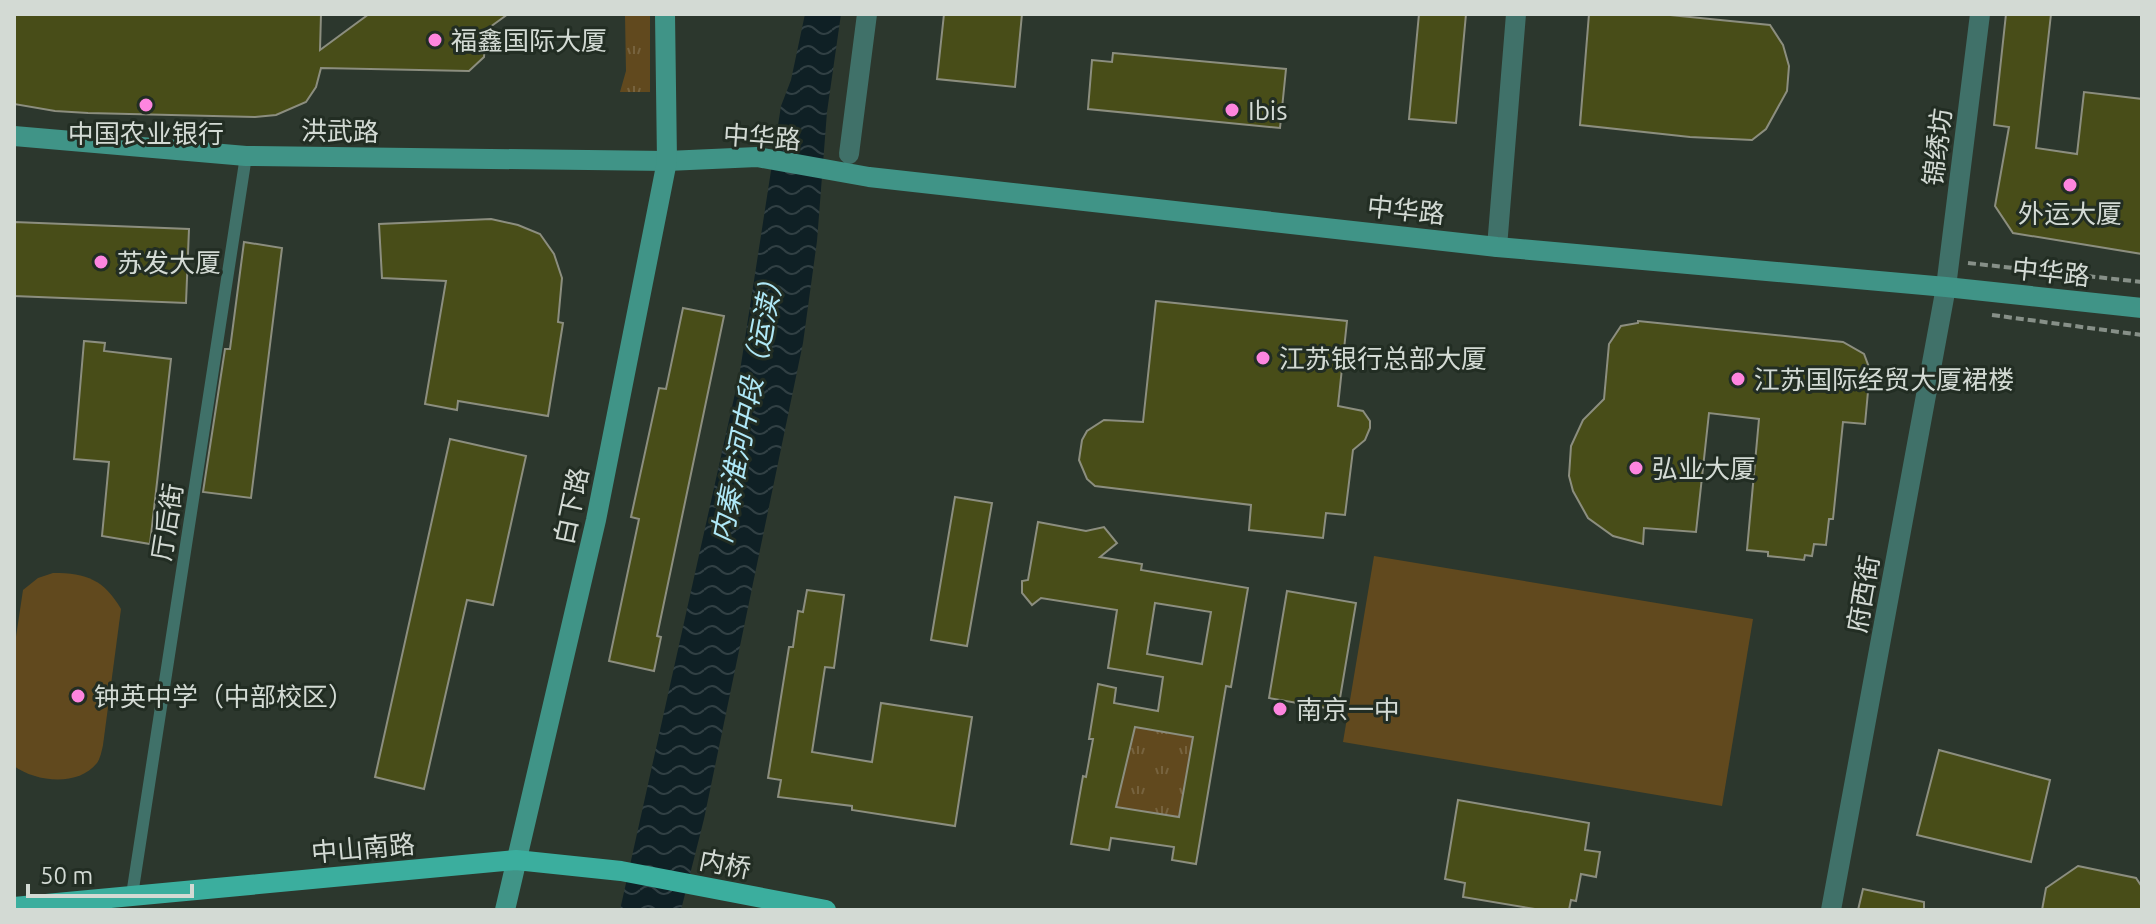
<svg xmlns="http://www.w3.org/2000/svg" width="2156" height="924" font-family="Ubuntu,'Noto Sans SC',sans-serif">
<style>
.grass{fill:url(#grass-tufts)}
.green{fill:#61491e}
.water{fill:url(#water-waves)}
.building{fill:#484d18;stroke:#8c8e7f;stroke-width:2;fill-rule:evenodd}
.lines{fill:none;stroke-linecap:round;stroke-linejoin:round}
.path{stroke:#879088;stroke-width:4;stroke-dasharray:8 4;stroke-linecap:butt}
.lane{stroke:#407169;stroke-width:12}
.street{stroke:#407169;stroke-width:20}
.secondary{stroke:#409487;stroke-width:20}
.primary{stroke:#3bae9e;stroke-width:20}
.poi-dot{fill:#fe85df;stroke:#222d23;stroke-width:3}
.labels{text-anchor:middle;dominant-baseline:central;stroke-width:6;stroke-linejoin:round;paint-order:stroke}
.poi-label{font-size:26px;fill:#d3dad4;stroke:#222d23;text-anchor:start}
.street-label{font-size:26px;fill:#d3dad4;stroke:#222d23}
.water-label{font-size:28px;font-style:italic;fill:#afe8f7;stroke:#222d23}
</style>
<defs>
<pattern id="grass-tufts" width="24" height="20" patternUnits="userSpaceOnUse" patternTransform="scale(2)"><rect width="24" height="20" fill="#61491e"/><path d="M3 7l-1-3M5 7V3M7 7l1-3M15 17l-1-3M17 17v-4M19 17l1-3" fill="none" stroke="#77633e"/></pattern>
<pattern id="water-waves" width="16" height="10" patternUnits="userSpaceOnUse" patternTransform="scale(2)"><rect width="16" height="10" fill="#0f2025"/><path d="M0 5q4-4 8 0t8 0" fill="none" stroke="#314044"/></pattern>
</defs>
<rect width="100%" height="100%" fill="#2c372d"/>
<g class="grass">
<polygon points="625,14 650,14 650,92 620,92 626,71"/>
<polygon points="1135,727 1193,737 1179,817 1116,807"/>
</g>
<g class="green">
<polygon points="1374,556 1753,619 1722,806 1343,742"/>
<path d="M53 573C87 573 104 580 121 609L103 745C102 750 100 759 97 763 78 787 36 782 14 766V650L23 590 38 578Z"/>
</g>
<polygon class="water" points="805,14 841,14 827,112 817,241 803,343 704,819 681,910 620,910 740,371 781,106 791,80"/>
<g class="building">
<polygon points="14,14 321,14 320,50 369,14 508,14 486,30 484,57 469,71 321,68 316,87 306,102 276,115 255,117 88,113 55,111 14,104"/>
<polygon points="944,14 1022,14 1015,87 937,79"/>
<polygon points="1419,14 1466,14 1456,123 1409,119"/>
<polygon points="1589,14 1660,14 1770,25 1783,45 1789,66 1787,91 1766,129 1752,140 1690,137 1580,125"/>
<polygon points="2006,14 2051,14 2036,148 2077,154 2084,92 2142,99 2142,254 2013,233 1995,206 2009,127 1994,125"/>
<polygon points="1113,53 1286,69 1280,128 1088,109 1092,60 1112,62"/>
<polygon points="491,219 518,225 540,234 554,254 562,278 558,322 563,323 548,416 458,401 457,410 425,404 446,281 382,278 379,224"/>
<polygon points="14,222 189,229 186,303 14,296"/>
<polygon points="244,242 282,248 251,498 203,492 225,349 230,349"/>
<polygon points="1156,301 1347,321 1338,406 1363,411 1370,421 1370,428 1365,440 1353,450 1345,515 1326,513 1323,538 1249,530 1251,505 1095,486 1087,479 1079,460 1082,440 1087,431 1104,420 1143,422"/>
<polygon points="683,308 724,316 657,636 661,637 654,671 609,661 639,519 631,517 659,388 666,389"/>
<polygon points="1638,321 1843,342 1864,354 1870,370 1865,424 1843,422 1833,519 1829,519 1826,545 1814,544 1812,556 1805,555 1804,560 1768,556 1768,552 1747,550 1759,419 1709,413 1696,532 1644,528 1643,544 1613,536 1588,518 1573,491 1569,476 1571,446 1583,420 1604,399 1609,344 1621,326 1638,323"/>
<polygon points="84,341 105,343 104,351 171,359 150,544 102,536 109,462 74,459"/>
<polygon points="450,439 526,456 493,605 467,600 424,789 375,777"/>
<polygon points="955,497 992,503 967,646 931,640"/>
<path d="M1038 522 1086 531 1104 527 1117 543 1100 557 1142 564 1141 570 1248 588 1231 687 1226 686 1196 864 1172 860 1174 847 1111 838 1109 850 1071 844 1083 776 1086 777 1093 739H1089L1098 684 1116 688 1114 703 1158 711 1163 677 1108 668 1117 610 1041 598 1032 605 1022 593V581L1028 580ZM1155 603 1211 612 1202 664 1147 654ZM1135 727 1193 737 1179 817 1116 807Z"/>
<polygon points="807,590 844,595 834,668 825,667 812,752 872,762 881,703 972,717 955,826 852,810 852,806 778,797 781,780 768,778 789,647 793,647 798,611 803,612"/>
<polygon points="1287,591 1356,603 1338,710 1269,698"/>
<polygon points="1939,750 2050,780 2031,862 1917,835"/>
<polygon points="1458,800 1589,823 1585,850 1600,852 1596,877 1581,874 1576,901 1571,900 1569,910 1541,910 1463,897 1465,883 1445,879"/>
<polygon points="2078,866 2136,878 2142,887 2142,910 2042,910 2046,888"/>
<polygon points="1863,889 1924,902 1924,910 1858,910"/>
</g>
<g class="lines">
<g class="path">
<polyline points="1968,263 2142,282"/>
<polyline points="1992,315 2142,335"/>
</g>
<polyline class="lane" points="132,895 246,156"/>
<g class="street">
<polyline points="849,154 867,14"/>
<polyline points="1497,247 1516,14"/>
<polyline points="1831,910 1946,287 1980,14"/>
</g>
<g class="secondary">
<polyline points="14,136 246,156 667,161 757,157 869,177 1497,247 1946,287 2142,308"/>
<polyline points="505,910 596,520 667,161 665,14"/>
</g>
<polyline class="primary" points="14,907 516,860 621,871 826,910"/>
</g>
<g class="poi-dot">
<circle cx="435" cy="40" r="8"/>
<circle cx="146" cy="105" r="8"/>
<circle cx="1232" cy="110" r="8"/>
<circle cx="2070" cy="185" r="8"/>
<circle cx="101" cy="262" r="8"/>
<circle cx="1263" cy="358" r="8"/>
<circle cx="1738" cy="379" r="8"/>
<circle cx="1636" cy="468" r="8"/>
<circle cx="78" cy="696" r="8"/>
<circle cx="1280" cy="709" r="8"/>
</g>
<g class="labels">
<g class="poi-label">
<text x="451" y="40">福鑫国际大厦</text>
<text x="1248" y="110">Ibis</text>
<text x="146" y="133" text-anchor="middle">中国农业银行</text>
<text x="2070" y="213" text-anchor="middle">外运大厦</text>
<text x="117" y="262">苏发大厦</text>
<text x="1279" y="358">江苏银行总部大厦</text>
<text x="1754" y="379">江苏国际经贸大厦裙楼</text>
<text x="1652" y="468">弘业大厦</text>
<text x="94" y="696">钟英中学（中部校区）</text>
<text x="1296" y="709">南京一中</text>
</g>
<g class="street-label">
<text transform="translate(340 131) rotate(1)">洪武路</text>
<text transform="translate(762 137) rotate(4)">中华路</text>
<text transform="translate(1937 147) rotate(-83)">锦绣坊</text>
<text transform="translate(1406 210) rotate(6)">中华路</text>
<text transform="translate(2051 272) rotate(6)">中华路</text>
<text transform="translate(571 506) rotate(-78)">白下路</text>
<text transform="translate(167 522) rotate(-81)">厅后街</text>
<text transform="translate(1863 594) rotate(-80)">府西街</text>
<text transform="translate(363 848) rotate(-5)">中山南路</text>
<text transform="translate(725 864) rotate(11)">内桥</text>
</g>
<g class="water-label">
<text transform="translate(747 405) rotate(-79)">内秦淮河中段（运渎）</text>
</g>
</g>
<rect width="2156" height="924" fill="none" stroke="#d3dad4" stroke-width="32"/>
<path d="M28 884v12h164v-12" fill="none" stroke="#d3dad4" stroke-width="4"/>
<text x="40" y="884" font-size="24" fill="#d3dad4" stroke="#222d23" stroke-width="6" paint-order="stroke">50 m</text>
</svg>
